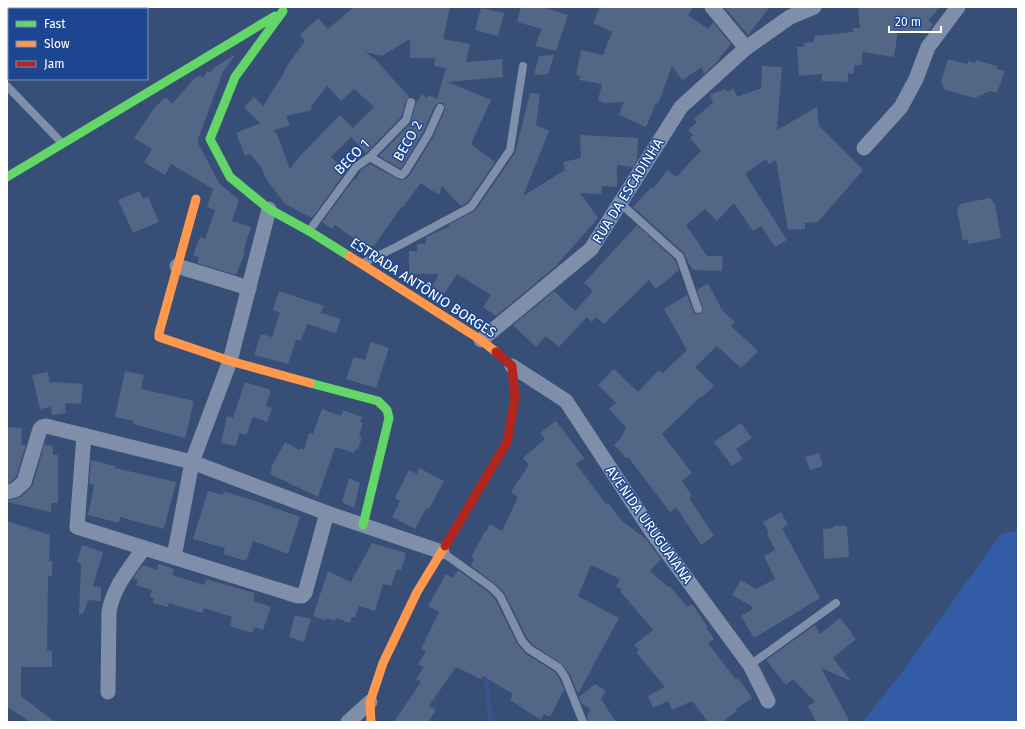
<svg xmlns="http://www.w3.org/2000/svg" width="1025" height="729" font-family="'Fira Sans',sans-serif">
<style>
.green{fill:#325da6}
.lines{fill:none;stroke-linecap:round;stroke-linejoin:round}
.stream{stroke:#38548a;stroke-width:5}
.building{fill:#546686;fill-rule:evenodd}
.lane{stroke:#7f8fa9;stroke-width:8}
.street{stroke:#7f8fa9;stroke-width:15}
.fast{stroke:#63d668;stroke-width:9}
.slow{stroke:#ff974d;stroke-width:9}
.jam{stroke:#b3261e;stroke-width:9}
.labels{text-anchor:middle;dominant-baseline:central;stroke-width:3;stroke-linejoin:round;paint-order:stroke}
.street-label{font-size:14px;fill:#fff;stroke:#1d4690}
</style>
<rect width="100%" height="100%" fill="#374e76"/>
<g class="green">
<polygon points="7,7 34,7 31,9 9,9 9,29 7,31"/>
<polygon points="1018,530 1018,722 862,722 900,675 1001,534"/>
</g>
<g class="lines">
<polyline class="stream" points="486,680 491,722"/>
</g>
<g class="building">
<path d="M354 7H450L443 39 470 44 466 62 502 59 503 77 448 82 491 100 471 144 495 162 467 203 461 206 442 186 439 195 421 183 403 207 402 206 374 246 372 245 369 249 335 225 332 229 322 222 355 178 356 180 361 170 370 164 400 180 406 179 410 175 433 137 445 110V107L443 103H439L435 105 423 132 401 169 379 156 410 124 416 103 422 94 427 98 429 95 437 99 446 68 434 66 435 58H410V39L382 56 365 52 376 60 409 97 406 101 401 117 366 153 351 137 331 157 346 171 312 218 285 204 266 179 261 167 250 154 245 156 236 133 260 123 244 107 254 97 263 106 282 76 287 66 305 41 300 35 318 18 328 29ZM327 86 341 101 354 89 374 107 353 128 340 115 301 155 290 169 277 134 273 131 290 125 286 116 312 110 311 106Z"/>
<polygon points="521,7 542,7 568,15 556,51 535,46 542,29 517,22"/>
<polygon points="600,7 693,7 688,15 708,29 713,22 731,44 719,58 720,59 704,74 702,67 682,80 672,66 658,104 656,103 646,127 619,115 624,102 604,103 598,100 602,84 579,80 580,76 576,75 581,50 603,55 612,32 593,23"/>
<polygon points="726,7 770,7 748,35 725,8"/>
<polygon points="858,7 940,7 928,21 933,24 926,34 898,30 894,57 862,52 862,65 854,65 854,74 848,73 848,82 822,81 822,74 799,76 797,47 805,46 804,43 814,42 814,36 853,32 853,28 860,28"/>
<polygon points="481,8 504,13 498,36 475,30"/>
<polygon points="236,54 223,72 198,139 199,145 219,183 239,200 232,221 251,227 243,252 245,253 236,275 197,263 199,257 193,255 200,237 205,239 215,210 207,207 213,189 171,164 165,175 144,162 152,149 134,138 155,107 166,97 172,104 195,78 200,76 203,78 207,71 210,73 215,67"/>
<polygon points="554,55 548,74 534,75 539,56"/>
<polygon points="948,59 967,64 968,61 975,63 976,60 997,66 997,69 1005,71 997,93 990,91 975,98 945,90 941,82"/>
<polygon points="762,66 782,67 777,130 817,107 819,126 863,170 818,222 805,223 805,229 788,230 776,160 769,164 766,159 745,174 787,240 775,247 761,226 753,231 734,203 717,221 705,209 686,225 707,256 722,256 722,258 723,258 722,271 693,270 688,262 684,253 633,207 652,187 653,189 667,170 676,177 701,151 690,138 693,135 688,130 697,122 694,119 710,105 713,103 710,94 726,89 727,92 734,89 737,97 761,88"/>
<polygon points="530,93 540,94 536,125 549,131 523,196 565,170 563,162 581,158 580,135 638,138 637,160 633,167 617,165 617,187 602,186 601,194 580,193 598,218 555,267 496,316 483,307 491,295 457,274 442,297 430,290 439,274 409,274 409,251 417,251 417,244 426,244 426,237 450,226 448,225 476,210 515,153"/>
<polygon points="139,191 143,199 148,197 159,222 133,233 118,200"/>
<polygon points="990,198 995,204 1001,238 968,244 967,239 963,240 957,210 960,204"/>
<polygon points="637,225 675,260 679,270 656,289 649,280 604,324 596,317 592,322 587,317 559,347 546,336 536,347 513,325 554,291 575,311 593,291 584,283"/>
<polygon points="708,283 722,310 735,322 731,326 758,351 741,368 717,346 695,367 714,386 701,398 700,397 662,434 692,473 682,481 692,496 689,498 714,536 701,545 676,507 670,512 628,457 626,458 614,445 621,438 626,427 609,409 616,403 598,385 614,369 638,392 659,370 663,373 687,350 664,309 687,295 694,313 700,314 703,310 703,308 697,290"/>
<polygon points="279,291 324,306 321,313 341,319 336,333 307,324 301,341 296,340 288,364 254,355 261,334 272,337 280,313 273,310"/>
<polygon points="371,342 389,348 376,388 346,379 354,357 365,360"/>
<polygon points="125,371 144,375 141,389 194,401 185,438 133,424 133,421 115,417"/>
<polygon points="48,372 50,383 55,382 83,384 81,404 65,403 66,413 52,415 51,407 40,409 32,375"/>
<polygon points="245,382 271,390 266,406 272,408 267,422 253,417 246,435 239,433 236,446 221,443 227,416 233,418"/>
<polygon points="322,409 341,416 343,410 362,417 360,422 363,423 359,436 362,437 358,450 355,449 354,453 335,447 318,497 270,474 272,469 271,468 285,442 299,450 300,448 304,450 309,433 313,434"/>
<polygon points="556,421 584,458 576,464 606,504 608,503 621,520 646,539 661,559 650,571 668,587 670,586 687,607 692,604 707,626 706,627 714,639 708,643 736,680 738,678 752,698 736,709 737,711 722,722 708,722 692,701 672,710 668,701 653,708 648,696 665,687 636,652 639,650 634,645 653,630 620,591 621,589 616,586 620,579 591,565 578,596 619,618 578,694 570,675 563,665 533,645 527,638 504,592 494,583 471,566 474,559 471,558 485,531 486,532 490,524 502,531 518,497 511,492 529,465 523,458 545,439 540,433"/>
<polygon points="741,423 752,438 736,449 743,459 732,466 714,442"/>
<polygon points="7,427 22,428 21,445 26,445 16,477 11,482 7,483"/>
<polygon points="44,445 53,446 53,455 58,455 58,503 51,503 51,512 7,502 7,501 21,497 33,485"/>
<polygon points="819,453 823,466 810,470 805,457"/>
<polygon points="91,460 115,466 115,468 176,482 164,529 120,517 119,523 88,515 94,486 94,484 89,484"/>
<polygon points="419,468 444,481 429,509 426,508 415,529 392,517 400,501 395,498 409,470 417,474"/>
<polygon points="349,478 360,483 354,508 342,502"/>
<polygon points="208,491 223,495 224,491 244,498 244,497 300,517 288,554 253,541 246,561 223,554 225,548 193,539"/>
<polygon points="781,512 788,525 782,528 820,598 754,638 741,616 754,608 732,595 741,580 756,589 775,579 764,556 775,550 767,534 769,533 763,522"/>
<polygon points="7,521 50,535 49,561 52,561 52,576 48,576 47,650 52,651 52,667 21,667 21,696 55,722 31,722 7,707"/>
<polygon points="833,526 847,526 849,557 824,559 823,529 833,528"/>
<polygon points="372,543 406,553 401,571 397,569 391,586 383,584 375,611 359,606 355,617 352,617 350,623 336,618 335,621 327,618 326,621 313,616 328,571 351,582"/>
<polygon points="82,545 103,552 93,586 101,587 101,601 88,600 83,614 79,614 81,563 77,562"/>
<polygon points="159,564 174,569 172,575 204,585 206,579 255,593 253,601 271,607 263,630 254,627 252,633 230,626 232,617 204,608 202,613 169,603 168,607 153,603 154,598 150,597 152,590 136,585 138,580 133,578 143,565 157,570"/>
<polygon points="458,570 487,591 495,599 518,645 526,654 555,672 560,680 565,692 563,691 550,717 544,714 541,720 510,700 513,694 483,676 481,679 456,667 429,706 436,710 428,722 394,722 421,682 416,679 424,667 418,664 426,652 421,649 439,612 428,606 446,574 453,578"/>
<polygon points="295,615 311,619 304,642 289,637"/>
<polygon points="840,618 852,633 851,634 856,639 833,658 851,681 821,668 850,722 816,722 808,706 815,702 793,679 786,685 766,660 815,625 820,634"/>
<polygon points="595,684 606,691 601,699 616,722 588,722 587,716 591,710 581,703 579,697"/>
</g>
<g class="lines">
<g class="lane">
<polyline points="7,86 62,143"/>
<polyline points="370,157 399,174 402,175 405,172 428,135 440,108"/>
<polyline points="620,203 680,257 698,309"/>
<polyline points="309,231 356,167 370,157 406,120 411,102"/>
<polyline points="363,263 396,247 471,207 510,150 523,66"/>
<polyline points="442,552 491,587 500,596 522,641 529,649 559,668 565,677 583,722"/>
<polyline points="750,665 836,603"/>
</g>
<g class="street">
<polyline points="712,7 746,48"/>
<polyline points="864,148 901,107 916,79 928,47 958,7"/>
<polyline points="177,266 249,288"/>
<polyline points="481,340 591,249 681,107 746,48 790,17 814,7"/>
<polyline points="512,366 566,401 650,529 750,665 768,701"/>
<polyline points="84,435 77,527 298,596 302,596 305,593 327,513"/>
<polyline points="7,492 15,490 24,482 40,429 42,427 46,426 192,462 327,513 442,552"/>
<polyline points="174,557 192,462 230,361 269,209"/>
<path d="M108 692 109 613C112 588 130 568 144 548"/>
<polyline points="348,722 370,702"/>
</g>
<g class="fast">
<polyline points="283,11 235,77 210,139 230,177 269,209 309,231 349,256"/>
<polyline points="7,177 275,16"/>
<polyline points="310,383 378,401 387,410 389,418 363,525"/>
</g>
<g class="slow">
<polyline points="196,199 159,333 159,337 230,361 310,383"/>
<polyline points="349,256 481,340 496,352"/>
<polyline points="371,722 370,702 383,663 417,592 445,546"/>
</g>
<polyline class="jam" points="445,546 507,442 515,397 512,366 496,352"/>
</g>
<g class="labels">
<g class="street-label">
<text transform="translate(408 141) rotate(-60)">BECO 2</text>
<text transform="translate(352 157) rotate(-46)">BECO 1</text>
<text transform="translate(628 191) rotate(-58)">RUA DA ESCADINHA</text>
<text transform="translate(423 288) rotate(33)">ESTRADA ANTÔNIO BORGES</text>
<text transform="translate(649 525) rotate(55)">AVENIDA URUGUAIANA</text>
</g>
</g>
<rect width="1025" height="729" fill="none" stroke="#ffffff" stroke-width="16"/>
<rect x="8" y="8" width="140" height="72" fill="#1d4690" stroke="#7790bc"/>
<rect x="16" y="21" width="20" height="6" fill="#63d668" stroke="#7790bc"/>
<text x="44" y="28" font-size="12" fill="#ffffff">Fast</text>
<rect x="16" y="41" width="20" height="6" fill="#ff974d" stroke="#7790bc"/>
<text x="44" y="48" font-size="12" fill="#ffffff">Slow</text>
<rect x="16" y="61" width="20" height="6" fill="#b3261e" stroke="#7790bc"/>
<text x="44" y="68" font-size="12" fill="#ffffff">Jam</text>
<path d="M889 26v6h52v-6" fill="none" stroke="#ffffff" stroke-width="2"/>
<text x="895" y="26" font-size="12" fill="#ffffff" stroke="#1d4690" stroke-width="3" paint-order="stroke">20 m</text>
</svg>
